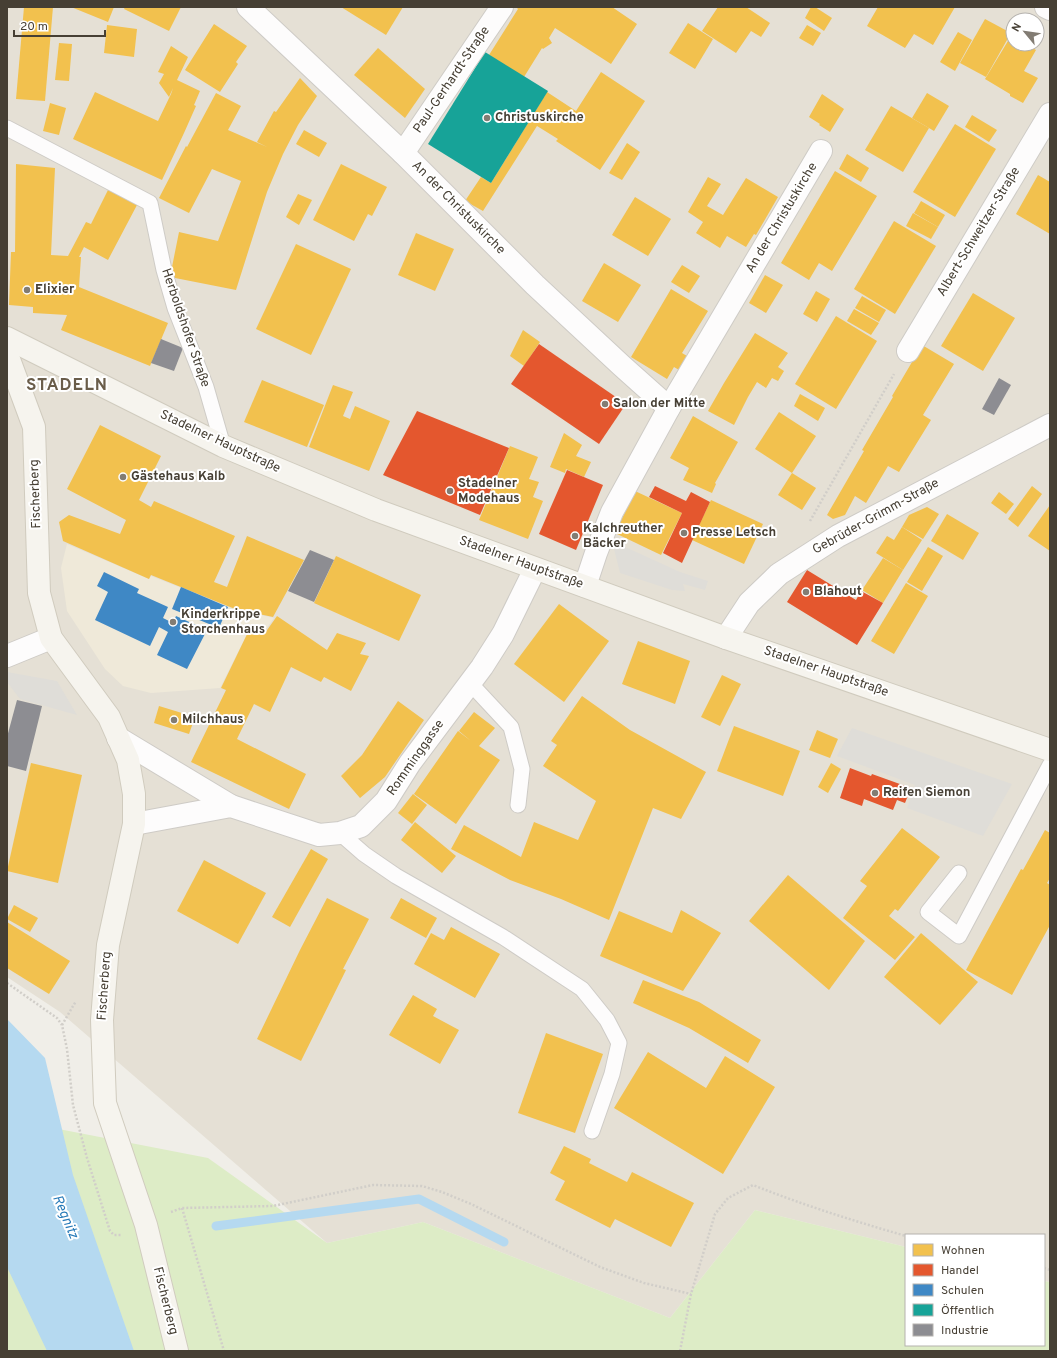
<svg xmlns="http://www.w3.org/2000/svg" width="1057" height="1358" font-family="Overpass,sans-serif">
<style>
.residential{fill:#e5e0d5;fill-rule:evenodd}
.education{fill:#efe9d9}
.green{fill:#ddecc6}
.parking{fill:#dfddd8}
.water{fill:#b5d9f0}
.homes{fill:#f2c14e}
.shops{fill:#e4572e}
.schools{fill:#3f88c5}
.public{fill:#17a398}
.industry{fill:#8d8d92}
.lines{fill:none;stroke-linecap:round;stroke-linejoin:round}
.stream{stroke:#b5d9f0;stroke-width:9}
.service-casing{stroke:#cecbc6;stroke-width:17}
.minor-casing{stroke:#cecbc6;stroke-width:24}
.secondary-casing{stroke:#d0cbbe;stroke-width:24}
.path{stroke:#d1cec9;stroke-width:2.5;stroke-dasharray:2 2;stroke-linecap:butt}
.service{stroke:#fdfcfc;stroke-width:15}
.minor{stroke:#fdfcfc;stroke-width:22}
.secondary{stroke:#f6f4ee;stroke-width:22}
.poi-dot{fill:#827c73;stroke:#fff;stroke-width:1.5}
.labels{text-anchor:middle;dominant-baseline:central;stroke-width:4;stroke-linejoin:round;paint-order:stroke}
.street-label{font-size:13px;fill:#463f34;stroke:#fff}
.poi-label{font-size:13px;font-weight:bold;fill:#463f34;stroke:#fff;text-anchor:start}
.water-label{font-size:14px;font-style:italic;fill:#277ab8;stroke:#fff}
.district-label{font-size:17px;font-weight:bold;letter-spacing:1px;fill:#6a5d4a;stroke:#fff}
</style>
<rect width="100%" height="100%" fill="#f0eee8"/>
<path class="residential" d="M7 7H1050V1282L1044 1281V1235H906V1247L755 1210 670 1318 423 1222 327 1243 60 1012 7 977ZM1013 20H1037V44H1013Z"/>
<polygon class="education" points="67,544 149,579 151,576 234,609 274,618 264,632 251,626 220,688 151,693 123,686 105,669 67,611 61,568"/>
<polygon class="green" points="7,1119 208,1158 327,1243 423,1222 670,1318 755,1210 906,1247 906,1345 1044,1345 1044,1281 1050,1282 1050,1351 7,1351"/>
<g class="parking">
<polygon points="612,541 680,572 708,581 705,590 683,584 685,591 672,590 620,573"/>
<polygon points="7,672 57,681 77,715 20,699 7,682"/>
<polygon points="852,728 1012,784 983,836 907,808 915,785 837,756"/>
</g>
<polygon class="water" points="7,1019 45,1058 73,1175 134,1351 47,1351 7,1267"/>
<g class="homes">
<polygon points="24,7 53,7 45,101 16,99"/>
<polygon points="71,7 114,7 108,22"/>
<polygon points="125,7 181,7 169,31 124,9"/>
<polygon points="341,7 403,7 386,35"/>
<polygon points="516,7 612,7 637,24 611,64 555,28 549,38 552,43 543,49 542,48 524,77 489,55 518,9"/>
<polygon points="718,7 746,7 770,23 761,37 751,31 736,53 702,31"/>
<polygon points="811,7 815,7 832,18 824,31 805,18"/>
<polygon points="878,7 955,7 933,45 914,34 905,48 867,26"/>
<polygon points="985,19 1011,33 986,77 960,63"/>
<polygon points="688,23 713,39 695,69 669,53"/>
<polygon points="214,24 247,46 236,62 238,64 220,92 185,70"/>
<polygon points="107,25 137,29 134,57 104,53"/>
<polygon points="807,25 821,33 813,46 799,38"/>
<polygon points="958,32 972,40 955,71 940,62"/>
<polygon points="1011,36 1013,37 1013,44 1025,44 1036,50 1024,71 1038,78 1023,103 1010,96 1010,94 985,79"/>
<polygon points="59,43 72,44 69,81 55,80"/>
<polygon points="171,46 188,57 177,80 200,91 194,105 196,106 184,133 178,130 184,133 162,180 73,139 95,92 158,121 171,94 190,103 171,94 173,88 169,97 159,83 164,74 158,72"/>
<polygon points="378,48 425,89 405,118 354,75"/>
<polygon points="601,72 645,101 600,170 556,141 558,139 537,126 483,211 465,201 481,177 491,183 547,92 576,111"/>
<polygon points="300,78 317,96 298,125 283,154 267,192 236,290 170,277 179,232 218,241 241,181 212,169 189,213 159,198 186,146 187,147 216,93 241,106 228,130 267,147 257,142 274,111 276,112"/>
<polygon points="927,93 949,106 934,131 912,118"/>
<polygon points="822,94 844,109 830,132 819,125 820,124 809,117"/>
<polygon points="50,103 66,108 59,135 43,131"/>
<polygon points="891,106 929,128 903,172 865,150"/>
<polygon points="972,115 997,130 989,142 965,127"/>
<polygon points="955,124 996,149 955,217 913,192"/>
<polygon points="304,130 327,143 319,157 296,144"/>
<polygon points="627,143 640,152 622,180 609,173"/>
<polygon points="847,154 869,168 861,182 839,169"/>
<polygon points="16,164 55,168 51,255 68,256 86,222 91,224 108,190 137,205 108,260 84,247 79,257 81,257 79,287 168,323 150,366 61,330 67,315 33,313 33,307 9,305 11,252 15,252"/>
<polygon points="341,164 387,187 372,216 368,214 354,241 313,220"/>
<polygon points="835,171 877,196 832,271 819,263 809,280 781,263"/>
<polygon points="1038,175 1050,182 1050,234 1016,214"/>
<polygon points="708,177 721,184 707,206 723,215 746,178 778,197 756,235 754,234 746,247 727,236 720,248 696,233 703,222 688,212"/>
<polygon points="298,194 312,200 299,225 286,217"/>
<polygon points="635,197 671,219 648,256 612,235"/>
<polygon points="921,201 945,215 938,227 914,213"/>
<polygon points="913,213 938,227 931,239 906,226"/>
<polygon points="894,221 936,246 895,314 854,289"/>
<polygon points="416,233 454,249 435,291 398,275"/>
<polygon points="296,244 351,269 311,355 256,329"/>
<polygon points="604,263 641,285 618,322 582,301"/>
<polygon points="682,265 700,276 689,293 671,282"/>
<polygon points="765,275 783,285 766,313 749,303"/>
<polygon points="671,289 708,311 682,353 687,356 679,370 674,367 667,379 631,357"/>
<polygon points="816,291 830,299 817,322 803,314"/>
<polygon points="973,293 1015,318 983,371 941,346"/>
<polygon points="862,296 886,310 879,322 855,308"/>
<polygon points="854,309 879,323 871,335 847,321"/>
<polygon points="836,316 877,341 836,409 795,384"/>
<polygon points="523,330 540,342 524,366 510,356"/>
<polygon points="755,333 788,353 778,367 784,371 778,381 772,378 766,388 757,382 748,397 734,425 708,411 724,383"/>
<polygon points="922,345 954,364 923,415 931,420 899,472 888,466 866,503 855,496 845,515 833,519 827,515 864,451 862,450 893,397 892,396"/>
<polygon points="262,380 324,405 307,447 244,422"/>
<polygon points="333,385 353,392 343,416 350,419 355,406 390,421 369,471 309,447"/>
<polygon points="800,394 825,408 818,421 794,406"/>
<polygon points="779,412 816,436 792,473 755,449"/>
<polygon points="693,416 738,442 715,483 716,484 712,493 683,480 689,468 670,458"/>
<polygon points="100,425 161,456 139,500 151,507 154,501 235,536 214,582 227,587 247,536 304,560 273,617 235,609 151,575 149,579 63,541 59,522 69,515 120,534 126,520 67,489"/>
<polygon points="564,433 582,445 576,456 591,462 584,477 566,469 565,473 550,467"/>
<polygon points="510,446 538,457 529,479 539,482 533,497 543,501 528,539 479,520"/>
<polygon points="792,473 816,488 802,510 778,495"/>
<polygon points="1032,486 1042,494 1018,527 1008,519"/>
<polygon points="635,491 682,513 661,555 615,533"/>
<polygon points="999,492 1014,504 1006,514 991,503"/>
<polygon points="711,500 763,524 744,564 692,540"/>
<polygon points="1050,505 1050,551 1028,536"/>
<polygon points="927,507 939,514 923,539 902,527 909,515"/>
<polygon points="947,514 979,533 963,560 931,541"/>
<polygon points="902,527 922,540 903,570 876,553 887,536 894,540"/>
<polygon points="928,547 943,556 922,591 907,582"/>
<polygon points="336,556 421,595 399,641 314,603"/>
<polygon points="883,558 903,570 883,603 862,590"/>
<polygon points="906,583 928,596 894,654 871,641"/>
<polygon points="559,604 609,641 564,702 514,664"/>
<polygon points="277,616 327,650 337,633 366,643 360,654 369,656 351,691 324,677 321,682 291,667 270,712 254,704 237,739 306,774 289,809 191,762 226,690 221,688 251,626 265,633"/>
<polygon points="638,641 690,661 675,704 622,684"/>
<polygon points="722,675 741,684 720,726 701,717"/>
<polygon points="582,696 630,730 706,772 681,819 653,808 609,920 561,899 510,880 451,849 464,825 521,857 534,822 578,840 596,801 543,766 557,745 551,741"/>
<polygon points="398,701 424,720 385,777 360,798 341,776 362,755"/>
<polygon points="159,706 195,717 189,734 154,723"/>
<polygon points="474,712 495,728 479,746 500,760 456,824 414,794 458,731 471,741 459,731"/>
<polygon points="734,726 800,751 783,796 717,771"/>
<polygon points="817,730 838,739 830,758 809,750"/>
<polygon points="31,763 82,775 58,883 7,871"/>
<polygon points="831,763 841,769 828,793 818,787"/>
<polygon points="413,794 427,805 412,824 398,813"/>
<polygon points="415,822 456,856 442,873 401,840"/>
<polygon points="902,828 940,857 898,911 895,909 889,916 915,937 895,960 843,918 867,886 860,881"/>
<polygon points="1045,830 1050,833 1050,878 1047,883 1050,885 1050,925 1012,995 966,970 1021,869 1023,870"/>
<polygon points="311,849 328,859 290,927 272,917"/>
<polygon points="204,860 266,893 238,944 177,911"/>
<polygon points="788,875 865,941 829,990 749,921"/>
<polygon points="327,898 369,919 343,969 346,970 301,1061 257,1039 300,950"/>
<polygon points="401,898 437,918 426,938 390,918"/>
<polygon points="14,905 38,918 30,932 7,919"/>
<polygon points="681,910 721,933 683,991 600,956 619,911 672,933"/>
<polygon points="7,922 70,961 49,994 7,968"/>
<polygon points="451,927 500,954 475,998 414,964 431,933 444,940"/>
<polygon points="921,933 978,982 940,1025 884,977"/>
<polygon points="643,980 699,1002 761,1040 748,1063 689,1028 633,1003"/>
<polygon points="413,995 437,1009 433,1016 459,1030 440,1064 389,1035"/>
<polygon points="546,1033 603,1054 575,1133 518,1113"/>
<polygon points="648,1052 706,1088 725,1056 775,1087 723,1174 614,1108"/>
<polygon points="564,1146 591,1159 589,1163 627,1182 632,1172 694,1203 671,1247 615,1219 610,1228 555,1200 565,1181 550,1173"/>
</g>
<g class="shops">
<polygon points="539,344 626,404 599,444 511,384"/>
<polygon points="417,411 509,448 480,515 383,475"/>
<polygon points="567,470 603,485 576,550 539,534"/>
<polygon points="655,486 686,501 691,492 710,502 682,563 663,553 682,513 649,497"/>
<polygon points="807,570 856,600 861,591 883,603 857,645 787,602"/>
<polygon points="850,768 871,776 872,774 911,788 905,803 897,800 893,810 864,799 862,806 840,798"/>
</g>
<g class="schools">
<polygon points="104,572 139,589 137,593 168,607 163,618 173,623 176,616 207,630 187,669 157,655 168,632 159,627 150,646 95,620 108,592 97,586"/>
<polygon points="181,587 228,607 219,628 172,609"/>
</g>
<polygon class="public" points="485,52 548,91 491,183 428,144"/>
<g class="industry">
<polygon points="161,339 183,348 174,371 151,363"/>
<polygon points="999,378 1011,385 994,415 982,409"/>
<polygon points="310,550 334,560 314,602 288,591"/>
<polygon points="17,700 42,706 26,771 7,766 7,737"/>
</g>
<g class="lines">
<polyline class="stream" points="216,1226 419,1199 504,1242"/>
<g class="service-casing">
<g id="service">
<polyline points="7,128 150,203 164,270 175,308 206,387 223,446"/>
<polyline points="470,683 511,727 522,769 518,805"/>
<polyline points="340,833 364,854 396,876 503,937 582,989 607,1020 619,1043 612,1074 592,1131"/>
<polyline points="959,873 928,912 959,936 1050,765"/>
</g>
</g>
<g class="minor-casing">
<g id="minor">
<polyline points="248,7 403,153 535,285 622,366 669,408"/>
<polyline points="1046,7 1050,9"/>
<polyline points="403,153 502,7"/>
<polyline points="908,351 1050,114"/>
<polyline points="585,586 596,553 612,512 669,408 821,151"/>
<polyline points="726,638 749,603 779,574 838,536 1050,425"/>
<polyline points="7,656 51,638"/>
<polyline points="118,738 231,806"/>
<polyline points="134,824 231,806 319,835 340,833 361,826 386,801 410,763 482,667 503,634 535,569"/>
</g>
</g>
<g class="secondary-casing">
<g id="secondary">
<polyline points="7,338 223,446 376,510 726,638 1050,750"/>
<polyline points="7,354 34,427 39,593 51,638 109,717 128,760 134,794 134,824 108,945 102,1020 105,1103 146,1225 177,1351"/>
</g>
</g>
<g class="path">
<polyline points="810,521 894,374"/>
<polyline points="7,983 57,1018 62,1025 67,1049 73,1105 87,1158 110,1231 114,1235 121,1235"/>
<polyline points="62,1025 76,1001"/>
<polyline points="182,1208 224,1351"/>
<polyline points="171,1212 182,1208 273,1206 373,1185 422,1186 442,1192 471,1204 600,1267 644,1283 691,1294"/>
<polyline points="1044,1268 1050,1270"/>
<path d="M680 1351 691 1294 715 1214 728 1198 753 1185C803 1205 854 1221 906 1236"/>
</g>
<use href="#service" class="service"/>
<use href="#minor" class="minor"/>
<use href="#secondary" class="secondary"/>
</g>
<g class="poi-dot">
<circle cx="487" cy="118" r="4"/>
<circle cx="27" cy="290" r="4"/>
<circle cx="605" cy="404" r="4"/>
<circle cx="123" cy="477" r="4"/>
<circle cx="450" cy="491" r="4"/>
<circle cx="684" cy="533" r="4"/>
<circle cx="575" cy="536" r="4"/>
<circle cx="806" cy="592" r="4"/>
<circle cx="173" cy="622" r="4"/>
<circle cx="174" cy="720" r="4"/>
<circle cx="875" cy="793" r="4"/>
</g>
<g class="labels">
<g class="street-label">
<text transform="translate(452 80) rotate(-56)">Paul-Gerhardt-Straße</text>
<text transform="translate(458 208) rotate(45)">An der Christuskirche</text>
<text transform="translate(782 218) rotate(-59)">An der Christuskirche</text>
<text transform="translate(979 232) rotate(-59)">Albert-Schweitzer-Straße</text>
<text transform="translate(185 328) rotate(71)">Herboldshofer Straße</text>
<text transform="translate(220 442) rotate(25)">Stadelner Hauptstraße</text>
<text transform="translate(36 494) rotate(-92)">Fischerberg</text>
<text transform="translate(876 517) rotate(-29)">Gebrüder-Grimm-Straße</text>
<text transform="translate(521 563) rotate(20)">Stadelner Hauptstraße</text>
<text transform="translate(826 672) rotate(19)">Stadelner Hauptstraße</text>
<text transform="translate(416 758) rotate(-55)">Romminggasse</text>
<text transform="translate(105 986) rotate(-86)">Fischerberg</text>
<text transform="translate(165 1301) rotate(76)">Fischerberg</text>
</g>
<g class="poi-label">
<text x="495" y="118">Christuskirche</text>
<text x="35" y="290">Elixier</text>
<text x="613" y="404">Salon der Mitte</text>
<text x="131" y="477">Gästehaus Kalb</text>
<text x="458" y="484">Stadelner<tspan x="458" dy="15">Modehaus</tspan></text>
<text x="583" y="529">Kalchreuther<tspan x="583" dy="15">Bäcker</tspan></text>
<text x="692" y="533">Presse Letsch</text>
<text x="814" y="592">Blahout</text>
<text x="181" y="615">Kinderkrippe<tspan x="181" dy="15">Storchenhaus</tspan></text>
<text x="182" y="720">Milchhaus</text>
<text x="883" y="793">Reifen Siemon</text>
</g>
<g class="water-label">
<text transform="translate(65 1217) rotate(67)">Regnitz</text>
</g>
<g class="district-label">
<text x="67" y="386">STADELN</text>
</g>
</g>
<rect width="1057" height="1358" fill="none" stroke="#463f34" stroke-width="16"/>
<rect x="905" y="1234" width="140" height="112" fill="#ffffff" stroke="#b5b2ae"/>
<rect x="913" y="1244" width="20" height="12" fill="#f2c14e" stroke="#b5b2ae"/>
<text x="941" y="1254" font-size="12" fill="#463f34">Wohnen</text>
<rect x="913" y="1264" width="20" height="12" fill="#e4572e" stroke="#b5b2ae"/>
<text x="941" y="1274" font-size="12" fill="#463f34">Handel</text>
<rect x="913" y="1284" width="20" height="12" fill="#3f88c5" stroke="#b5b2ae"/>
<text x="941" y="1294" font-size="12" fill="#463f34">Schulen</text>
<rect x="913" y="1304" width="20" height="12" fill="#17a398" stroke="#b5b2ae"/>
<text x="941" y="1314" font-size="12" fill="#463f34">Öffentlich</text>
<rect x="913" y="1324" width="20" height="12" fill="#8d8d92" stroke="#b5b2ae"/>
<text x="941" y="1334" font-size="12" fill="#463f34">Industrie</text>
<g transform="translate(1025 32) rotate(299)"><circle r="19" fill="#ffffff" stroke="#b5b2ae"/>
<path d="M0-3L7 15L0 10L-7 15Z" fill="#827c73"/>
<text y="-6" font-size="11" font-weight="bold" text-anchor="middle" fill="#463f34">N</text>
</g>
<path d="M14 30v6h91v-6" fill="none" stroke="#463f34" stroke-width="2"/>
<text x="20" y="30" font-size="12" fill="#463f34" stroke="#ffffff" stroke-width="3" paint-order="stroke">20 m</text>
</svg>
